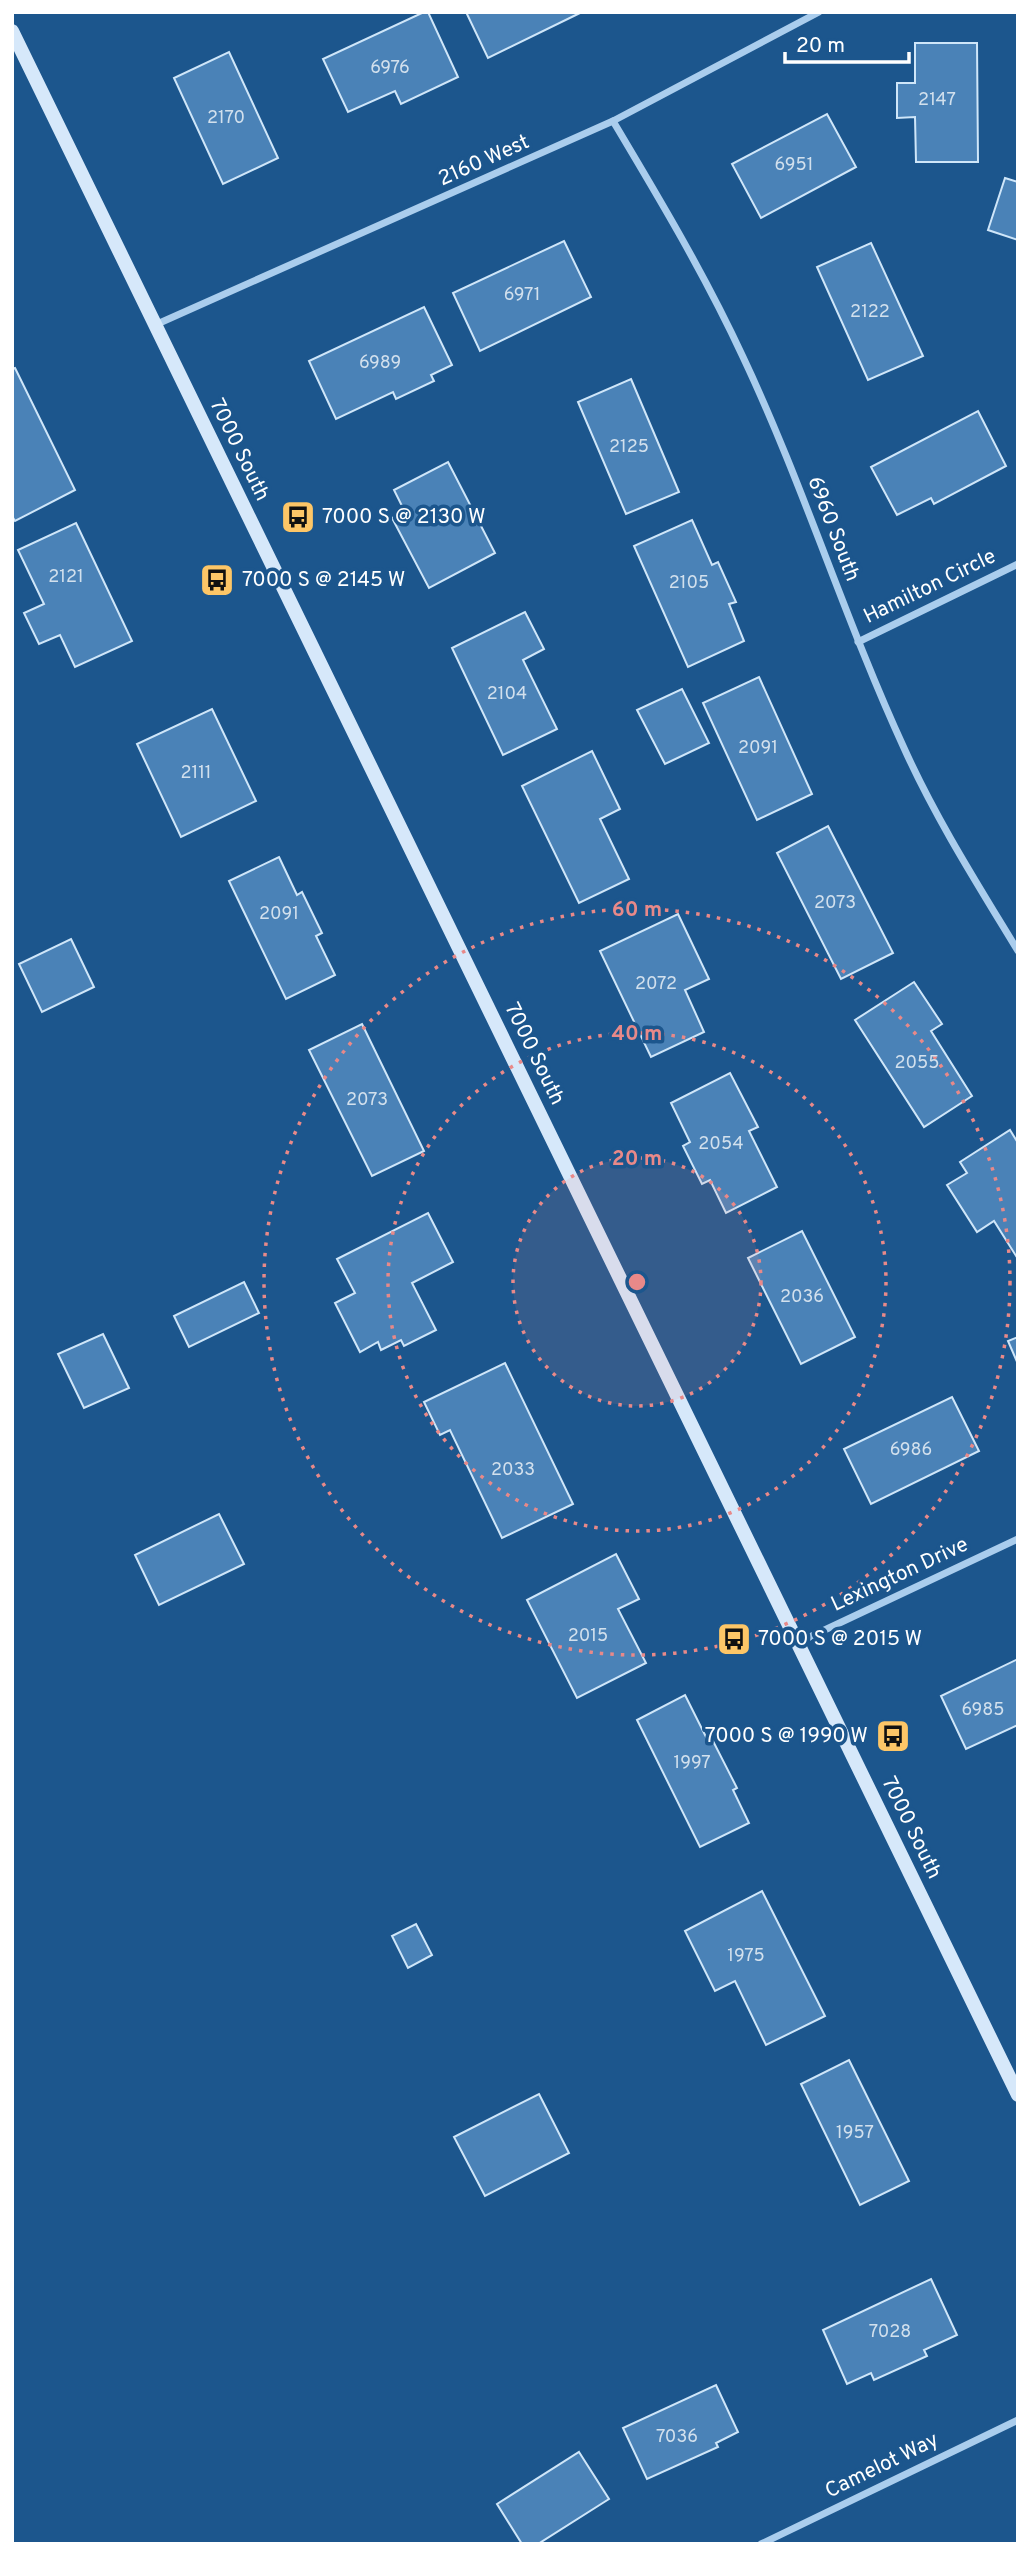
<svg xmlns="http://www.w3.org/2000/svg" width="1030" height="2556" font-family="Overpass,sans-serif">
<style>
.building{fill:#4a82b7;stroke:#cfe6f9;stroke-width:2}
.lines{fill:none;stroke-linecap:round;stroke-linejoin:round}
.street{stroke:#aacded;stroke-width:7}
.secondary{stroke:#d6e8fa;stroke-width:14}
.ring{fill:none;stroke:#e88989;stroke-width:3.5;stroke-dasharray:3.5 7}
.labels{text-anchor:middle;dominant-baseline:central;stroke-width:7;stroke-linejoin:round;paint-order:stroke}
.number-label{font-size:18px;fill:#d2e0ed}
.street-label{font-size:21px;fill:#fff;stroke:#1c568d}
.poi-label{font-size:21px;fill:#fff;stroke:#1c568d;text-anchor:start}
.centre{fill:#e88989;stroke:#1c568d;stroke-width:3.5}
.ring-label{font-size:21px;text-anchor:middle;font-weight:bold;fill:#e88989;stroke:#1c568d;stroke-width:7;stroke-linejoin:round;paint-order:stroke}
</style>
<rect width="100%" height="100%" fill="#1c568d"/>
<g class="building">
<polygon points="424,12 428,12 458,77 401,104 395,91 348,112 323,59"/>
<polygon points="466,12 582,12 488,58"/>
<polygon points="915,43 977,43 978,162 916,162 915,117 897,118 897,83 915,83"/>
<polygon points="229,52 278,158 223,184 174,78"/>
<polygon points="827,114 856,167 761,218 732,164"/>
<polygon points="1005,178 1018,182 1018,240 988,230"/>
<polygon points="564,241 591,297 480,351 453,293"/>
<polygon points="871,243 923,356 868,380 817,267"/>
<polygon points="424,307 452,365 431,375 434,381 396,399 393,392 336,419 309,361"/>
<polygon points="15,368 75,490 15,521 12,516 12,369"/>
<polygon points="631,379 679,492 626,514 578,402"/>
<polygon points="978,411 1006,466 934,504 931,498 897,515 871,467"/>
<polygon points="448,462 495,553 429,588 392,518 405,512 394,490"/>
<polygon points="692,520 712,565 718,562 736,602 729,604 744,641 688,667 634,546"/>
<polygon points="76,523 132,641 75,667 60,635 39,644 24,613 44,604 18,550"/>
<polygon points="525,612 544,649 523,660 557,729 503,755 452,648"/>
<polygon points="759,677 812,794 757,820 703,703"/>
<polygon points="682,689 709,743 665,764 637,710"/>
<polygon points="212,709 256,801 181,837 137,744"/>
<polygon points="592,751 620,809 600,819 629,879 579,903 522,786"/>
<polygon points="828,826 893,953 841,979 777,853"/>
<polygon points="279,857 297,895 302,892 322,933 316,936 335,975 286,999 229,881"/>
<polygon points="678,914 709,979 685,990 704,1032 651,1057 600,951"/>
<polygon points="71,939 94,987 42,1012 19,964"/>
<polygon points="914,982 942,1024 931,1031 972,1096 924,1127 855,1020"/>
<polygon points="362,1024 424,1151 372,1176 309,1050"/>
<polygon points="730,1073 758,1127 749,1131 777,1187 726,1213 710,1180 702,1184 683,1146 690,1142 671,1103"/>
<polygon points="1010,1130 1018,1143 1018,1259 994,1221 977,1232 947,1185 967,1173 960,1162"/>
<polygon points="428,1213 453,1262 412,1283 436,1330 404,1346 401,1340 381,1350 378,1342 360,1352 335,1303 355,1293 337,1259"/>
<polygon points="802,1231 855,1337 801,1364 748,1258"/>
<polygon points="244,1282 259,1313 189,1347 174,1316"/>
<polygon points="103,1334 129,1388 84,1408 58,1354"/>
<polygon points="1018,1337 1018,1364 1008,1341"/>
<polygon points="505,1363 573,1504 502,1538 450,1430 440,1435 424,1402"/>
<polygon points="952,1397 979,1451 871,1504 844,1449"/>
<polygon points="219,1514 244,1564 159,1605 135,1555"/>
<polygon points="616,1554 639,1599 618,1609 646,1663 577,1698 527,1600"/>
<polygon points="1018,1659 1018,1725 966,1749 941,1696"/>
<polygon points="685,1695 707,1739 711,1737 737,1788 733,1790 749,1823 700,1847 637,1720"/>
<polygon points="762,1891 825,2016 766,2045 735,1981 715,1991 685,1931"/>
<polygon points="416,1924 432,1955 408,1968 392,1936"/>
<polygon points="849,2060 909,2181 860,2205 801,2084"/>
<polygon points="539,2094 569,2153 485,2196 454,2137"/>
<polygon points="931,2279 957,2335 924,2350 927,2356 874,2380 871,2373 847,2384 823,2330"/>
<polygon points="716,2385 738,2432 716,2443 718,2447 647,2479 623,2428"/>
<polygon points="579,2452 609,2499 538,2544 522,2544 497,2504"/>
</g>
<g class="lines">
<g class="street">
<path d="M613 121C659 198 705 275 743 357 803 484 845 620 904 748 936 819 978 885 1018 951"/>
<polyline points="155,325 613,121 819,12"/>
<polyline points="858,642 1018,564"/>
<polyline points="797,1643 1018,1539"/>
<polyline points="761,2544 1018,2420"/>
</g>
<polyline class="secondary" points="12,31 1018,2095"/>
</g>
<circle cx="637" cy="1282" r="124" fill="#e88989" fill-opacity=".12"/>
<g class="ring">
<circle cx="637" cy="1282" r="124"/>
<circle cx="637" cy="1282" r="249"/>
<circle cx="637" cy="1282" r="373"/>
</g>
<defs>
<g id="bus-square" transform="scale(1.75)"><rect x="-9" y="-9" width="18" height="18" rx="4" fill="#fdc667" stroke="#1c568d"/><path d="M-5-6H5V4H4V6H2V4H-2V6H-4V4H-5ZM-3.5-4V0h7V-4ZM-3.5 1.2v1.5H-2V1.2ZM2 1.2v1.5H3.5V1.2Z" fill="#111"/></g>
</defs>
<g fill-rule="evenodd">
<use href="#bus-square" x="298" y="517"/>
<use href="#bus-square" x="217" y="580"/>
<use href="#bus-square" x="734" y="1639"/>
<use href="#bus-square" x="893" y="1736"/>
</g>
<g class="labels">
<g class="number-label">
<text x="390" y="68">6976</text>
<text x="937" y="100">2147</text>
<text x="226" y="118">2170</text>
<text x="794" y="165">6951</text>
<text x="522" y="295">6971</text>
<text x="870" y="312">2122</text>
<text x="380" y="363">6989</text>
<text x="629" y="447">2125</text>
<text x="66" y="577">2121</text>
<text x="689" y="583">2105</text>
<text x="507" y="694">2104</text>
<text x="758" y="748">2091</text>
<text x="196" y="773">2111</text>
<text x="835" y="903">2073</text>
<text x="279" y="914">2091</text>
<text x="656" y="984">2072</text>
<text x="917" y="1063">2055</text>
<text x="367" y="1100">2073</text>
<text x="721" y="1144">2054</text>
<text x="802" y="1297">2036</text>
<text x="911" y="1450">6986</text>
<text x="513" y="1470">2033</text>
<text x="588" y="1636">2015</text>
<text x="983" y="1710">6985</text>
<text x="692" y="1763">1997</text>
<text x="746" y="1956">1975</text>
<text x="855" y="2133">1957</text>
<text x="890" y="2332">7028</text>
<text x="677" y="2437">7036</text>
</g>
<g class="street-label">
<text transform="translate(484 161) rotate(-24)">2160 West</text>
<text transform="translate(239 450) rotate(64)">7000 South</text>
<text transform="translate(833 529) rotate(69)">6960 South</text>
<text transform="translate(930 587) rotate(-26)">Hamilton Circle</text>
<text transform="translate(534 1054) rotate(64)">7000 South</text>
<text transform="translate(900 1575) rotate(-25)">Lexington Drive</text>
<text transform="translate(911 1828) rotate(64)">7000 South</text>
<text transform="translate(882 2466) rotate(-26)">Camelot Way</text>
</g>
<g class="poi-label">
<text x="322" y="517">7000 S @ 2130 W</text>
<text x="242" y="580">7000 S @ 2145 W</text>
<text x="758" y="1639">7000 S @ 2015 W</text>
<text x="868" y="1736" text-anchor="end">7000 S @ 1990 W</text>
</g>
</g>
<circle cx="637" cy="1282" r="10" class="centre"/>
<g class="ring-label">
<text x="637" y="916">60 m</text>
<text x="637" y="1040">40 m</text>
<text x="637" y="1165">20 m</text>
</g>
<rect width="1030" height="2556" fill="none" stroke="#ffffff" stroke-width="28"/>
<path d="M785 52v10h124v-10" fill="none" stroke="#ffffff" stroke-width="3.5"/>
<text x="796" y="52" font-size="21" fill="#ffffff" stroke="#1c568d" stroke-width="5" paint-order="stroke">20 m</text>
</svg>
